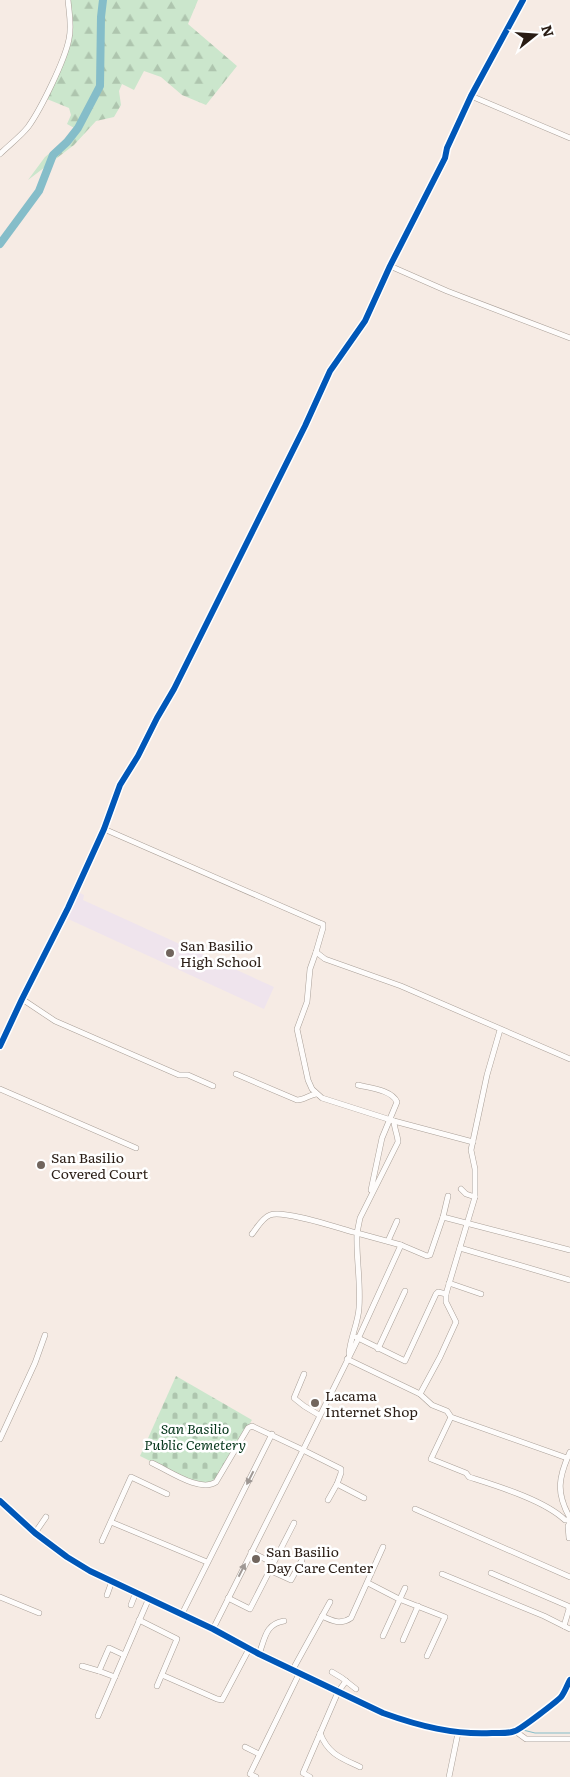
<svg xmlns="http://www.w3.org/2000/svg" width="570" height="1777" font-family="Literata,serif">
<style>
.education{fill:#efe4ed}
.forest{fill:url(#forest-firs)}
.cemetery{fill:url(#cemetery-stones)}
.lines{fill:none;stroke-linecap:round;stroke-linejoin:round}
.stream{stroke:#85bdc9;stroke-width:1}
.river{stroke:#85bdc9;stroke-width:8}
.street-casing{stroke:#a99f97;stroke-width:6}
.street{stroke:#fefcfb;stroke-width:5}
.cycleway-casing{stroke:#fff;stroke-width:9}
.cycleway{stroke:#0057b8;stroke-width:6}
.oneway{fill:#9f9894}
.poi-dot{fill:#71655d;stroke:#fff;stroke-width:2}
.labels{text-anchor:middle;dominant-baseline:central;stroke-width:5;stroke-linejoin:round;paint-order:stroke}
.poi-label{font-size:14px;fill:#2a1d15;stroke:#fff;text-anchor:start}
.park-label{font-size:14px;font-style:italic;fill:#04351a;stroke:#fff}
</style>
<defs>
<pattern id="forest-firs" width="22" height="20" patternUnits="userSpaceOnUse" patternTransform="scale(1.25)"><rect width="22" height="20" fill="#cbe6cc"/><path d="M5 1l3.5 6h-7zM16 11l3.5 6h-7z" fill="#aec5ae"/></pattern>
<pattern id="cemetery-stones" width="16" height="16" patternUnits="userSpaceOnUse" patternTransform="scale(1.25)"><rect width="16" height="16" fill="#cbe6cc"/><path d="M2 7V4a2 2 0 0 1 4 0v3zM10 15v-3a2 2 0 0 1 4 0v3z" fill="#aec5ae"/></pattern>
</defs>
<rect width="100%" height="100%" fill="#f6ebe4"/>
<polygon class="education" points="78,892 84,895 83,900 274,987 264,1009 66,918"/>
<polygon class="forest" points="69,0 198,0 188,24 237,66 206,105 182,95 161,77 144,71 134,90 122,84 119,91 121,105 114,117 96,121 74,145 28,180 45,157 72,135 76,129 67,124 71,115 69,108 47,99 70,39"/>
<polygon class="cemetery" points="176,1376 252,1420 215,1481 211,1484 193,1482 140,1456"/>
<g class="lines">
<polyline class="stream" points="523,1730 535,1733 570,1733"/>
<polyline class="river" points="0,244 39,191 53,155 67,142 78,128 100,86 101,17 103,0"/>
<g class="street-casing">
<g id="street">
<polyline points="471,96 570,138"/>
<path d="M0 154C9 145 20 137 28 127 41 109 65 60 69 39 72 26 69 12 68 0"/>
<polyline points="390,266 447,291 570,338"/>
<polyline points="104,829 320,923 323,924 323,928 316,952 325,959 401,986 570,1059"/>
<polyline points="316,952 310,969 307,1002 297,1029 308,1080 312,1089 322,1098 394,1121 473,1142"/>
<polyline points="22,999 55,1021 179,1075 188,1075 213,1086"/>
<polyline points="0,1046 22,999 68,908 104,829 120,785 138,756 157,718 174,689 305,426 330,371 365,321 390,266 445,158 447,148 471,96 523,0"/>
<path d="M236 1074 297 1100C304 1100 309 1095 316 1094"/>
<path d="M358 1085C370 1088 392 1090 397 1102L382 1138 371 1190"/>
<polyline points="0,1089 136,1148"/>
<path d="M394 1121C394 1128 398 1136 398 1142L360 1218 357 1233 401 1245"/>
<polyline points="461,1189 466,1194 475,1197"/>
<polyline points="443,1217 448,1196"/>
<path d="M252 1234C257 1228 262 1218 270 1215 283 1209 341 1229 357 1233 356 1258 361 1283 359 1308 358 1324 350 1338 349 1354"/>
<polyline points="388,1241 397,1221"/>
<polyline points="460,1248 570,1280"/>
<polyline points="449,1283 481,1294"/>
<polyline points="356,1337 405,1361 436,1294 438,1292 446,1294"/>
<polyline points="378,1349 405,1291"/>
<polyline points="347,1359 420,1394 432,1405 447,1411 451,1417 567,1458"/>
<polyline points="304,1374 294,1398 304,1406 319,1415"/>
<polyline points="420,1394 440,1357 456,1322 446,1302 446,1294 475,1197 475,1169 471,1150 487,1075 500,1030"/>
<path d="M451 1417 431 1459 466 1473 469 1477C497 1486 544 1500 565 1520H570"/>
<polyline points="0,1439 35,1363 45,1335"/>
<path d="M570 1452C558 1478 556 1493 570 1518"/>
<path d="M152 1463C168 1470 200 1493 216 1482L248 1428 252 1426 303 1450 213 1629"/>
<polyline points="364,1498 337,1484 341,1473 341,1469 303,1450 358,1339 401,1245 427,1256 430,1255 443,1217 570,1250"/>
<polyline points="328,1500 337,1484"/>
<path d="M0 1501 35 1533 67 1557 90 1571 213 1629 259 1654 383 1713C419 1726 454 1735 492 1733 499 1733 508 1734 515 1731 521 1729 556 1702 561 1697 565 1692 567 1685 570 1680"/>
<polyline points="415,1509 570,1577"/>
<polyline points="111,1522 207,1562"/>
<polyline points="35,1533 46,1517"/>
<polyline points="569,1538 568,1526 570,1522"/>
<polyline points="102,1541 131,1477 167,1494"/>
<polyline points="251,1552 273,1563"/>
<polyline points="269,1570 291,1580 302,1560"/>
<polyline points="491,1573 568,1606 569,1609 564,1626"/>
<polyline points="442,1574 544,1616 570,1629"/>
<polyline points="368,1583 399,1599 445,1617 427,1656"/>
<polyline points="107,1595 112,1581"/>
<polyline points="0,1597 39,1613"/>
<polyline points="228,1598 250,1609 294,1523"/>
<polyline points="131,1605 136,1592"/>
<polyline points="182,1614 272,1434"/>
<path d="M322 1616C332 1621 341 1625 351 1618L383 1547"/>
<polyline points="139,1620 177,1639 157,1686"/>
<polyline points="383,1636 405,1588"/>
<polyline points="403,1640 418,1606"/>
<path d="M259 1654C265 1639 265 1624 284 1621"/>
<polyline points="82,1666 99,1671"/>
<polyline points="292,1671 330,1602"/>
<polyline points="332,1672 342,1678 356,1689"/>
<polyline points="162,1675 217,1699 222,1700 249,1649"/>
<polyline points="115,1677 99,1671 109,1648 124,1655"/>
<polyline points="98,1716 149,1598"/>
<polyline points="515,1731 526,1739 570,1739"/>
<path d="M320 1733C328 1754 341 1758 360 1767"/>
<polyline points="245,1747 259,1754"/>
<polyline points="256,1777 250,1774 299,1674"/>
<polyline points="310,1777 303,1773 338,1692 346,1681"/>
<polyline points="449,1777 458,1733"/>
</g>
</g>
<use href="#street" class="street"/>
<g class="cycleway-casing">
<g id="cycleway">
<polyline points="0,1046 22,999 68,908 104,829 120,785 138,756 157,718 174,689 305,426 330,371 365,321 390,266 445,158 447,148 471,96 523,0"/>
<path d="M0 1501 35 1533 67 1557 90 1571 213 1629 259 1654 383 1713C419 1726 454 1735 492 1733 499 1733 508 1734 515 1731 521 1729 556 1702 561 1697 565 1692 567 1685 570 1680"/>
</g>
</g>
<use href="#cycleway" class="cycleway"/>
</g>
<defs><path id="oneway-solid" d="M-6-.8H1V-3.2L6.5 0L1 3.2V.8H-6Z" transform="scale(1.25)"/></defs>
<g class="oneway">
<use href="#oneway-solid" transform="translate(250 1478) rotate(117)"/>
<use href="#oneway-solid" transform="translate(242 1570) rotate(-63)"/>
</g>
<g class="poi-dot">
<circle cx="170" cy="953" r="5"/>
<circle cx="41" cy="1165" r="5"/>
<circle cx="315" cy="1403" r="5"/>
<circle cx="256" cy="1559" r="5"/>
</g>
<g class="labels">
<g class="poi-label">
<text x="180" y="945">San Basilio<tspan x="180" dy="16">High School</tspan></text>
<text x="51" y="1157">San Basilio<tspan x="51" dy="16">Covered Court</tspan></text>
<text x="325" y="1395">Lacama<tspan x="325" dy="16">Internet Shop</tspan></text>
<text x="266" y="1551">San Basilio<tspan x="266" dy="16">Day Care Center</tspan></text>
</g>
<g class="park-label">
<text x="195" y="1428">San Basilio<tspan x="195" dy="16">Public Cemetery</tspan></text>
</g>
</g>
<g transform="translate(535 35) rotate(73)" stroke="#ffffff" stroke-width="4" paint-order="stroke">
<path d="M0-4L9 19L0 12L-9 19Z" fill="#2a1d15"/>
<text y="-8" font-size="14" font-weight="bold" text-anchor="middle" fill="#2a1d15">N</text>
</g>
</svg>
